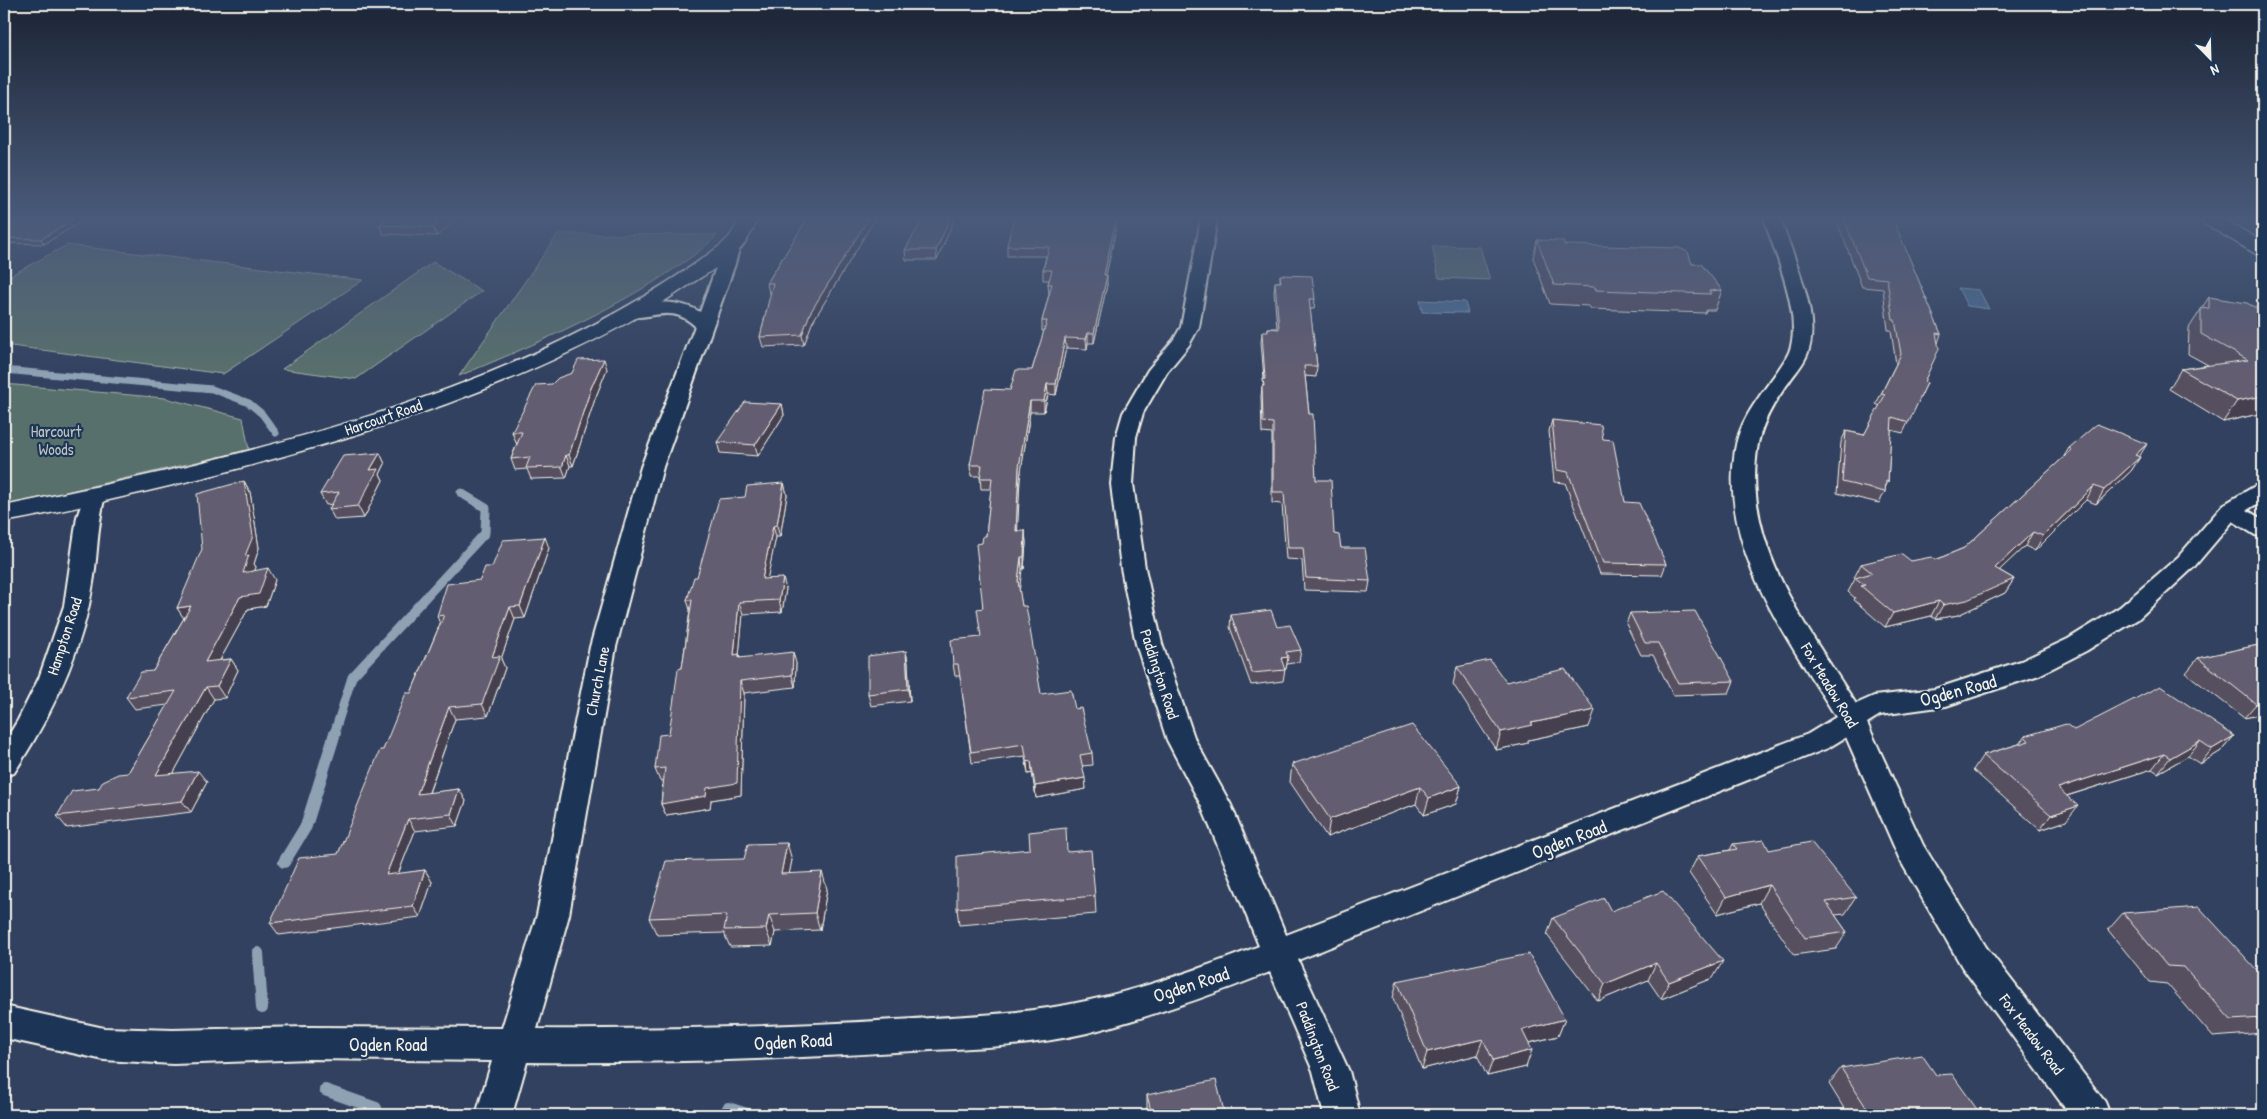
<svg xmlns="http://www.w3.org/2000/svg" width="2267" height="1119" font-family="'Patrick Hand',sans-serif">
<style>
.green{fill:#59706c;stroke:#a6b0aa}
.water{fill:#4a6d91;stroke:#8ea2b4}
.lines{fill:none;stroke-linecap:round;stroke-linejoin:round}
.stream-far2{stroke:#8ea2b4;stroke-width:7}
.stream-far1{stroke:#8ea2b4;stroke-width:9}
.stream{stroke:#8ea2b4;stroke-width:12}
.street-casing{stroke:#f4f1e8;stroke-width:4}
.secondary-casing{stroke:#f4f1e8;stroke-width:3}
.highway-casing{stroke:#f4f1e8;stroke-width:3}
.street{fill:#1d3557;fill-rule:evenodd}
.secondary{fill:#1d3557;fill-rule:evenodd}
.highway{fill:#1d3557;fill-rule:evenodd}
.wall{fill:#545061;stroke:#f4f1e8}
.shaded-wall{fill:#45414f;stroke:#f4f1e8}
.building{fill:#625d71;stroke:#f4f1e8}
.labels{text-anchor:middle;dominant-baseline:central;stroke-width:4.5;stroke-linejoin:round;paint-order:stroke}
.street-label{font-size:16px;fill:#f4f1e8;stroke:#1d3557}
.park-label{font-size:16px;fill:#bec4bd;stroke:#1d3557}
.near-street-label{font-size:19px;fill:#f4f1e8;stroke:#1d3557}
</style>
<rect width="100%" height="100%" fill="#32415f"/>
<filter id="ink" filterUnits="userSpaceOnUse"><feTurbulence type="fractalNoise" baseFrequency=".02" numOctaves="2"/><feDisplacementMap in="SourceGraphic" scale="10" xChannelSelector="R" yChannelSelector="G"/><feConvolveMatrix kernelMatrix="1 2 1 2 8 2 1 2 1" color-interpolation-filters="sRGB"/></filter>
<g filter="url(#ink)">
<g class="green">
<path d="M558 234 718 235C698 254 677 267 654 282 591 320 527 348 459 376Z"/>
<polygon points="67,245 363,280 223,374 4,345 4,279"/>
<polygon points="1432,246 1480,247 1490,280 1439,278"/>
<polygon points="433,262 482,291 356,379 282,369"/>
<polygon points="4,384 165,398 243,418 249,450 4,506"/>
</g>
<g class="water">
<polygon points="1958,288 1979,290 1989,309 1967,306"/>
<polygon points="1420,300 1465,302 1468,313 1422,312"/>
</g>
<g class="lines">
<polyline class="stream-far2" points="4,370 212,389 249,403 262,414 276,433"/>
<polyline class="stream-far1" points="334,734 352,677 485,533 486,508 461,493"/>
<g class="stream">
<polyline points="284,862 306,826 335,733"/>
<polyline points="258,953 262,1008"/>
<polyline points="325,1090 376,1108"/>
<polyline points="728,1108 750,1115"/>
</g>
<g class="street-casing">
<g id="street">
<path d="M1201 219H1217L1199 327 1189 345 1167 372 1143 413 1136 437 1133 484 1145 568 1162 644 1195 740 1231 805 1286 935 1808 734 1836 717C1787 637 1719 549 1735 450 1741 413 1768 388 1786 358 1807 324 1775 254 1764 219H1780C1793 256 1824 321 1806 357 1802 366 1794 374 1789 382 1774 402 1760 425 1757 450 1743 546 1808 628 1856 704L1874 696 1935 689 2021 661 2068 639 2120 607 2178 557 2223 505 2255 486 2263 484V500L2247 510 2263 520V537L2255 535 2233 521 2194 567 2138 619 2086 651 2039 675 1946 706 1880 715 1867 723 1923 845 1986 947 2105 1102 2110 1115H2070L1962 967 1900 860 1846 737 1828 748 1298 960 1349 1071 1360 1115H1324L1313 1071 1270 972C1210 996 1149 1017 1087 1033 1024 1048 959 1048 895 1052 772 1060 650 1063 527 1062L512 1115H476L492 1061 309 1059 173 1064 104 1060 4 1038V1006L104 1028 173 1030 309 1027 502 1028 537 915 590 647 641 467 695 326C669 302 651 322 625 316L622 312 625 308C650 302 677 298 700 312L724 245 726 241H738L740 245 735 264 663 467 616 647 569 915 537 1029C656 1030 776 1027 895 1020 959 1016 1024 1015 1086 1001 1145 988 1203 968 1259 946L1201 805 1167 740 1136 644 1121 568 1111 484 1116 437 1123 413 1148 370 1174 339 1181 327Z"/>
<path d="M94 489 102 491 105 496C97 525 98 554 93 583 83 651 51 716 14 773L4 776V743L18 720 39 678 64 606 77 517 86 491Z"/>
</g>
</g>
<g class="secondary-casing">
<path id="secondary" d="M740 219H758C753 229 748 240 741 248 725 264 702 276 683 289 634 322 580 348 526 372 423 417 315 449 206 477 139 493 72 510 4 522V506C245 456 520 396 721 245L730 236Z"/>
</g>
<g class="highway-casing">
<polygon id="highway" points="2201,219 2224,219 2263,242 2263,256 2256,254 2203,223"/>
</g>
<use href="#street" class="street"/>
<use href="#secondary" class="secondary"/>
<use href="#highway" class="highway"/>
</g>
<g class="wall">
<polygon points="23,219 77,219 79,223 44,244 4,243 4,230"/>
<polygon points="386,219 457,219 437,236 383,234 379,225"/>
<polygon points="807,219 875,219 812,323 804,345 763,347 760,337 771,293 769,293 767,283"/>
<polygon points="923,219 954,219 954,220 937,260 906,260 905,250"/>
<polygon points="1836,219 1893,219 1941,334 1938,343 1924,382 1927,383 1903,433 1891,430 1888,482 1885,488 1885,492 1879,503 1837,493 1841,442 1846,431 1864,435 1880,406 1876,404 1896,364 1891,330 1888,330 1883,289 1862,287"/>
<polygon points="1116,229 1106,275 1107,285 1094,343 1088,343 1087,349 1066,348 1056,395 1048,394 1044,412 1030,412 1020,478 1017,531 1025,531 1026,543 1024,569 1022,569 1019,590 1022,606 1041,694 1075,709 1092,753 1093,765 1082,766 1086,789 1036,798 1032,773 1028,774 1025,756 972,763 960,676 955,676 953,664 981,637 983,608 982,543 986,536 991,489 981,489 980,476 971,476 970,465 1010,390 1032,370 1044,331 1042,331 1042,321 1049,294 1048,284 1049,280 1043,280 1043,270 1046,256 1007,256 1007,246"/>
<polygon points="1537,240 1564,245 1692,264 1722,290 1715,310 1706,310 1705,313 1591,309 1589,306 1550,304 1533,258"/>
<polygon points="1280,275 1315,299 1314,309 1310,309 1317,366 1316,377 1305,376 1316,480 1334,534 1341,548 1370,581 1368,592 1304,590 1302,560 1286,559 1282,504 1272,503 1272,434 1262,433 1261,397 1262,386 1263,386 1264,379 1261,342 1262,332 1267,332 1268,328 1277,328 1274,292 1275,282 1280,282"/>
<polygon points="2209,297 2263,312 2263,413 2223,422 2169,389 2181,369 2208,365 2188,354 2189,328"/>
<polygon points="607,369 595,399 573,466 570,466 566,478 531,479 527,469 515,470 511,459 517,443 516,443 512,432 552,384"/>
<polygon points="782,404 784,415 758,456 720,453 717,442"/>
<polygon points="1552,420 1603,439 1625,502 1666,564 1662,575 1600,574 1565,483 1554,482 1549,431"/>
<polygon points="2069,448 2140,457 2131,471 2096,504 2086,500 2035,551 2025,546 1999,570 2014,579 2005,593 1958,615 1935,619 1931,616 1885,627 1854,600 1855,598 1848,592 1855,579 1854,578 1861,564 1935,560 1964,548 2063,458"/>
<polygon points="380,453 385,464 380,474 383,480 364,518 335,520 329,509 332,504 326,505 320,494"/>
<polygon points="244,481 250,492 259,548 254,564 256,567 254,571 275,580 266,606 248,609 220,660 231,659 238,670 225,698 214,699 173,774 207,782 191,812 67,828 57,816 99,788 128,773 168,705 135,709 126,697 153,671 184,618 177,608"/>
<polygon points="784,483 787,495 780,537 776,537 767,578 786,589 782,612 743,614 739,654 740,658 796,663 795,687 744,693 741,795 711,800 710,808 666,815 661,804 663,781 660,781 655,769 669,734 682,668 690,610 687,600 697,577"/>
<polygon points="549,548 525,618 515,619 501,659 505,668 488,716 455,719 429,793 459,789 466,801 457,826 415,831 398,874 425,870 432,882 420,917 279,935 270,923 338,854 383,750 411,693 440,624 437,616 480,580 492,567"/>
<polygon points="1630,613 1734,681 1729,693 1673,695 1653,655 1641,655 1626,624"/>
<polygon points="1231,615 1277,627 1301,650 1299,662 1287,664 1286,669 1285,669 1283,681 1251,685 1230,627"/>
<polygon points="2263,644 2263,714 2244,718 2186,673 2198,658"/>
<polygon points="906,651 908,663 910,701 871,706 868,694"/>
<polygon points="1457,667 1506,682 1589,727 1528,740 1528,743 1496,750 1453,684"/>
<polygon points="2074,730 2234,736 2221,751 2200,764 2188,756 2158,773 2152,769 2067,796 2066,821 2040,830 1973,770 1983,755 2019,744 2025,736"/>
<polygon points="1292,764 1461,786 1456,804 1424,815 1416,804 1327,837 1290,782"/>
<polygon points="1733,844 1769,850 1856,897 1845,914 1835,915 1847,932 1836,949 1794,955 1759,903 1717,914 1689,873 1698,856 1730,850"/>
<polygon points="1067,852 1095,896 1096,914 959,925 957,908"/>
<polygon points="792,860 789,873 827,889 820,930 775,932 772,946 730,947 724,933 657,935 649,918"/>
<polygon points="1611,911 1713,978 1661,999 1648,980 1598,1001 1547,935 1553,918"/>
<polygon points="2123,913 2256,969 2263,968 2263,1033 2213,1037 2167,984 2150,982 2108,930"/>
<polygon points="1397,981 1565,1019 1558,1036 1529,1043 1526,1067 1487,1076 1477,1055 1422,1069 1393,998"/>
<polygon points="1841,1068 1936,1075 1981,1115 1848,1115 1829,1084"/>
<polygon points="1147,1095 1225,1115 1148,1115 1147,1111"/>
</g>
<g class="shaded-wall">
<polygon points="74,219 77,219 79,223 44,244 41,239"/>
<polygon points="442,219 457,219 437,236 433,227"/>
<polygon points="868,219 875,219 812,323 804,345 802,335 810,313"/>
<polygon points="950,219 954,219 954,220 937,260 936,250"/>
<polygon points="1116,219 1116,229 1104,285 1104,275"/>
<polygon points="1107,275 1107,285 1094,343 1094,333"/>
<polygon points="1088,333 1088,343 1087,349 1086,339"/>
<polygon points="1065,338 1066,348 1056,395 1056,384"/>
<polygon points="604,359 607,369 595,399 573,466 569,455 591,388"/>
<polygon points="1047,384 1048,394 1044,412 1044,401"/>
<polygon points="2263,396 2263,413 2223,422 2237,401"/>
<polygon points="1030,401 1030,412 1020,478 1017,543 1016,531 1019,467"/>
<polygon points="782,404 784,415 758,456 755,445"/>
<polygon points="2147,444 2139,457 2135,455"/>
<polygon points="380,453 385,464 380,474 383,480 364,518 358,506 370,470"/>
<polygon points="566,455 570,466 566,478 562,467"/>
<polygon points="2140,457 2131,471 2096,504 2104,490"/>
<polygon points="244,481 250,492 259,548 254,564 256,567 250,584 243,573 245,556"/>
<polygon points="784,483 787,495 780,537 777,525"/>
<polygon points="2094,486 2086,500 2035,551 2043,536"/>
<polygon points="773,526 776,537 765,590 762,579"/>
<polygon points="1025,531 1026,543 1024,569 1024,557"/>
<polygon points="2033,532 2025,546 1987,582 1995,568"/>
<polygon points="545,537 549,548 525,618 520,606"/>
<polygon points="1021,557 1022,569 1019,593 1018,581"/>
<polygon points="268,568 275,580 266,606 248,609 213,673 205,662 240,597"/>
<polygon points="783,578 786,589 782,612 779,600"/>
<polygon points="2014,579 2005,593 1958,615 1935,619 1943,605"/>
<polygon points="1939,601 1931,616 1885,627 1893,613"/>
<polygon points="739,602 743,614 738,666 734,655"/>
<polygon points="191,606 185,620 177,608"/>
<polygon points="510,607 515,619 501,659 505,668 488,716 482,704 492,657"/>
<polygon points="906,651 908,663 910,701 908,689"/>
<polygon points="793,652 796,663 795,687 792,675"/>
<polygon points="1288,657 1286,669 1279,670 1281,658"/>
<polygon points="231,659 238,670 225,698 217,686"/>
<polygon points="740,681 744,693 741,795 711,800 710,808 666,815 661,804 707,788"/>
<polygon points="206,687 214,699 166,787 156,775"/>
<polygon points="2263,702 2263,714 2244,718 2256,704"/>
<polygon points="449,707 455,719 424,806 417,794"/>
<polygon points="1595,710 1589,727 1528,740 1528,743 1496,750 1501,732 1531,723"/>
<polygon points="2234,736 2221,751 2200,764 2212,749"/>
<polygon points="2200,741 2188,756 2158,773 2170,758"/>
<polygon points="2164,754 2152,769 2047,802 2058,788"/>
<polygon points="1031,761 1032,773 1028,774 1027,762"/>
<polygon points="198,771 207,782 191,812 182,801"/>
<polygon points="1085,778 1086,789 1036,798 1035,786"/>
<polygon points="1461,786 1456,804 1424,815 1429,798"/>
<polygon points="1420,787 1416,804 1327,837 1330,819"/>
<polygon points="459,789 466,801 457,826 451,814"/>
<polygon points="2078,806 2066,821 2040,830 2051,815"/>
<polygon points="408,819 415,831 393,887 386,875"/>
<polygon points="787,843 792,860 786,891 781,874"/>
<polygon points="425,870 432,882 420,917 413,906"/>
<polygon points="822,872 827,889 820,930 815,913"/>
<polygon points="1769,885 1759,903 1717,914 1726,897"/>
<polygon points="769,915 775,932 772,946 766,929"/>
<polygon points="1723,961 1713,978 1661,999 1669,982"/>
<polygon points="1656,963 1648,980 1598,1001 1605,984"/>
<polygon points="1565,1019 1558,1036 1516,1046 1522,1030"/>
<polygon points="1483,1039 1477,1055 1422,1069 1427,1052"/>
<polygon points="1532,1050 1526,1067 1487,1076 1493,1060"/>
</g>
<g class="building">
<polygon points="23,219 74,219 41,239 4,238 4,230"/>
<polygon points="386,219 442,219 433,227 379,225"/>
<polygon points="807,219 868,219 810,313 802,335 760,337 773,283 767,283"/>
<polygon points="923,219 950,219 936,250 905,250"/>
<polygon points="1013,219 1116,219 1104,275 1107,275 1094,333 1088,333 1086,339 1065,338 1056,384 1047,384 1044,401 1030,401 1019,467 1016,531 1025,531 1024,557 1021,557 1018,581 1022,606 1026,606 1041,694 1071,690 1075,709 1081,708 1092,753 1080,755 1085,778 1035,786 1031,761 1027,762 1024,744 971,752 958,664 953,664 951,640 981,637 977,609 983,608 976,544 982,543 983,536 986,536 992,478 980,478 982,465 970,465 985,389 1010,390 1016,370 1032,370 1047,321 1042,321 1052,284 1048,284 1052,270 1043,270 1049,247 1007,246"/>
<polygon points="1844,219 1893,219 1941,334 1936,333 1939,349 1924,382 1927,383 1909,422 1892,417 1888,482 1886,481 1885,492 1842,482 1846,431 1864,435 1885,395 1881,394 1901,354 1895,320 1893,320 1887,279 1867,277"/>
<polygon points="1537,240 1563,241 1564,245 1679,248 1688,252 1692,264 1701,264 1722,290 1709,291 1711,294 1596,290 1595,287 1554,285"/>
<polygon points="1280,275 1312,276 1315,299 1309,299 1317,366 1304,366 1309,414 1313,414 1316,480 1331,480 1334,534 1339,535 1341,548 1365,548 1370,581 1306,578 1303,548 1288,548 1284,492 1273,492 1273,423 1263,422 1262,386 1264,386 1263,379 1265,379 1262,332 1268,332 1268,328 1279,329 1275,282 1281,282"/>
<polygon points="2209,297 2247,303 2263,312 2263,396 2237,401 2181,369 2248,360 2201,334 2201,309 2209,308"/>
<polygon points="604,359 591,388 569,455 566,455 562,467 526,468 530,457 511,459 522,432 512,432 536,385 552,384 558,378 572,373 578,360"/>
<polygon points="745,402 782,404 755,445 717,442"/>
<polygon points="1552,420 1601,425 1603,439 1613,440 1625,502 1639,503 1666,564 1603,563 1568,472 1557,470"/>
<polygon points="2097,424 2147,444 2135,455 2140,457 2104,490 2094,486 2043,536 2033,532 1995,568 2014,579 1967,600 1943,605 1939,601 1893,613 1861,586 1865,585 1855,578 1872,573 1861,564 1902,554 1911,561 1931,557 1935,560 1964,548 2065,456 2072,450 2069,448"/>
<polygon points="380,453 370,470 378,469 358,506 329,509 339,492 320,494 343,456"/>
<polygon points="244,481 253,536 245,556 249,555 243,573 268,568 259,594 240,597 205,662 231,659 217,686 206,687 156,775 198,771 182,801 57,816 72,791 99,788 103,781 118,774 128,773 176,691 126,697 141,672 153,671 191,606 177,608 202,549 197,494"/>
<polygon points="784,483 777,525 773,526 762,579 783,578 779,600 739,602 734,655 739,654 739,658 793,652 792,675 740,681 737,783 707,788 706,796 661,804 665,768 655,769 659,735 669,734 678,669 682,668 692,600 687,600 694,577 697,577 719,499 745,497 747,486"/>
<polygon points="545,537 520,606 510,607 492,657 500,656 482,704 449,707 417,794 459,789 451,814 408,819 386,875 425,870 413,906 270,923 299,858 338,854 380,750 383,750 406,693 411,693 444,615 437,616 447,584 480,580 485,567 492,567 503,540"/>
<polygon points="1271,610 1277,627 1290,625 1301,650 1286,652 1288,657 1281,658 1285,670 1252,673 1231,615"/>
<polygon points="1695,611 1734,681 1678,683 1658,643 1645,643 1630,613"/>
<polygon points="2263,644 2263,702 2256,704 2198,658"/>
<polygon points="906,651 908,689 868,694 868,656"/>
<polygon points="1490,660 1506,682 1565,669 1595,710 1531,723 1533,725 1501,732 1457,667"/>
<polygon points="2160,686 2234,736 2212,749 2200,741 2170,758 2164,754 2058,788 2078,806 2051,815 1983,755 2029,741 2025,736 2066,724 2074,730"/>
<polygon points="1412,725 1461,786 1429,798 1420,787 1330,819 1292,764"/>
<polygon points="1066,828 1067,852 1091,850 1095,896 957,908 957,856 1030,849 1029,832"/>
<polygon points="1764,840 1769,850 1811,842 1856,897 1826,902 1847,932 1805,938 1769,885 1726,897 1698,856 1737,849 1733,844"/>
<polygon points="787,843 781,874 822,872 815,913 769,915 766,929 724,930 727,915 649,918 666,861 744,859 748,844"/>
<polygon points="1663,891 1723,961 1669,982 1656,963 1605,984 1553,918 1604,898 1611,911"/>
<polygon points="2199,907 2256,969 2263,968 2263,1018 2231,1020 2184,967 2167,966 2123,913"/>
<polygon points="1529,954 1565,1019 1522,1030 1532,1050 1493,1060 1483,1039 1427,1052 1397,981"/>
<polygon points="1922,1055 1936,1075 1952,1074 1981,1115 1871,1115 1841,1068"/>
<polygon points="1216,1080 1225,1115 1152,1115 1147,1095"/>
<polygon points="1057,1108 1057,1115 1012,1115"/>
</g>
</g>
<linearGradient id="sky" x2="0" y2="1"><stop stop-color="#1c2434"/><stop offset="0.58" stop-color="#495a7a"/><stop offset="1" stop-color="#495a7a" stop-opacity="0"/></linearGradient>
<rect width="2267" height="376" fill="url(#sky)"/>
<g class="labels">
<g class="street-label">
<text transform="translate(383 417) rotate(-19)">Harcourt Road</text>
<text transform="translate(64 636) rotate(-72)">Hampton Road</text>
<text transform="translate(1160 674) rotate(72)">Paddington Road</text>
<text transform="translate(597 681) rotate(-79)">Church Lane</text>
<text transform="translate(1830 685) rotate(59)">Fox Meadow Road</text>
<text transform="translate(2032 1034) rotate(53)">Fox Meadow Road</text>
<text transform="translate(1318 1046) rotate(69)">Paddington Road</text>
</g>
<g class="park-label">
<text x="56" y="431">Harcourt<tspan x="56" dy="18">Woods</tspan></text>
</g>
<g class="near-street-label">
<text transform="translate(1958 690) rotate(-15)">Ogden Road</text>
<text transform="translate(1569 839) rotate(-21)">Ogden Road</text>
<text transform="translate(1191 984) rotate(-18)">Ogden Road</text>
<text transform="translate(793 1041) rotate(-3)">Ogden Road</text>
<text x="388" y="1044">Ogden Road</text>
</g>
</g>
<rect width="2267" height="1119" fill="none" stroke="#1d3557" stroke-width="20"/>
<rect x="10" y="10" width="2247" height="1099" fill="none" stroke="#f4f1e8" stroke-width="2" filter="url(#ink)"/>
<g transform="translate(2210 58) rotate(157)" stroke="#1d3557" stroke-width="4" paint-order="stroke">
<path d="M0-4L9 19L0 12L-9 19Z" fill="#f4f1e8"/>
<text y="-8" font-size="14" font-weight="bold" text-anchor="middle" fill="#f4f1e8">N</text>
</g>
</svg>
